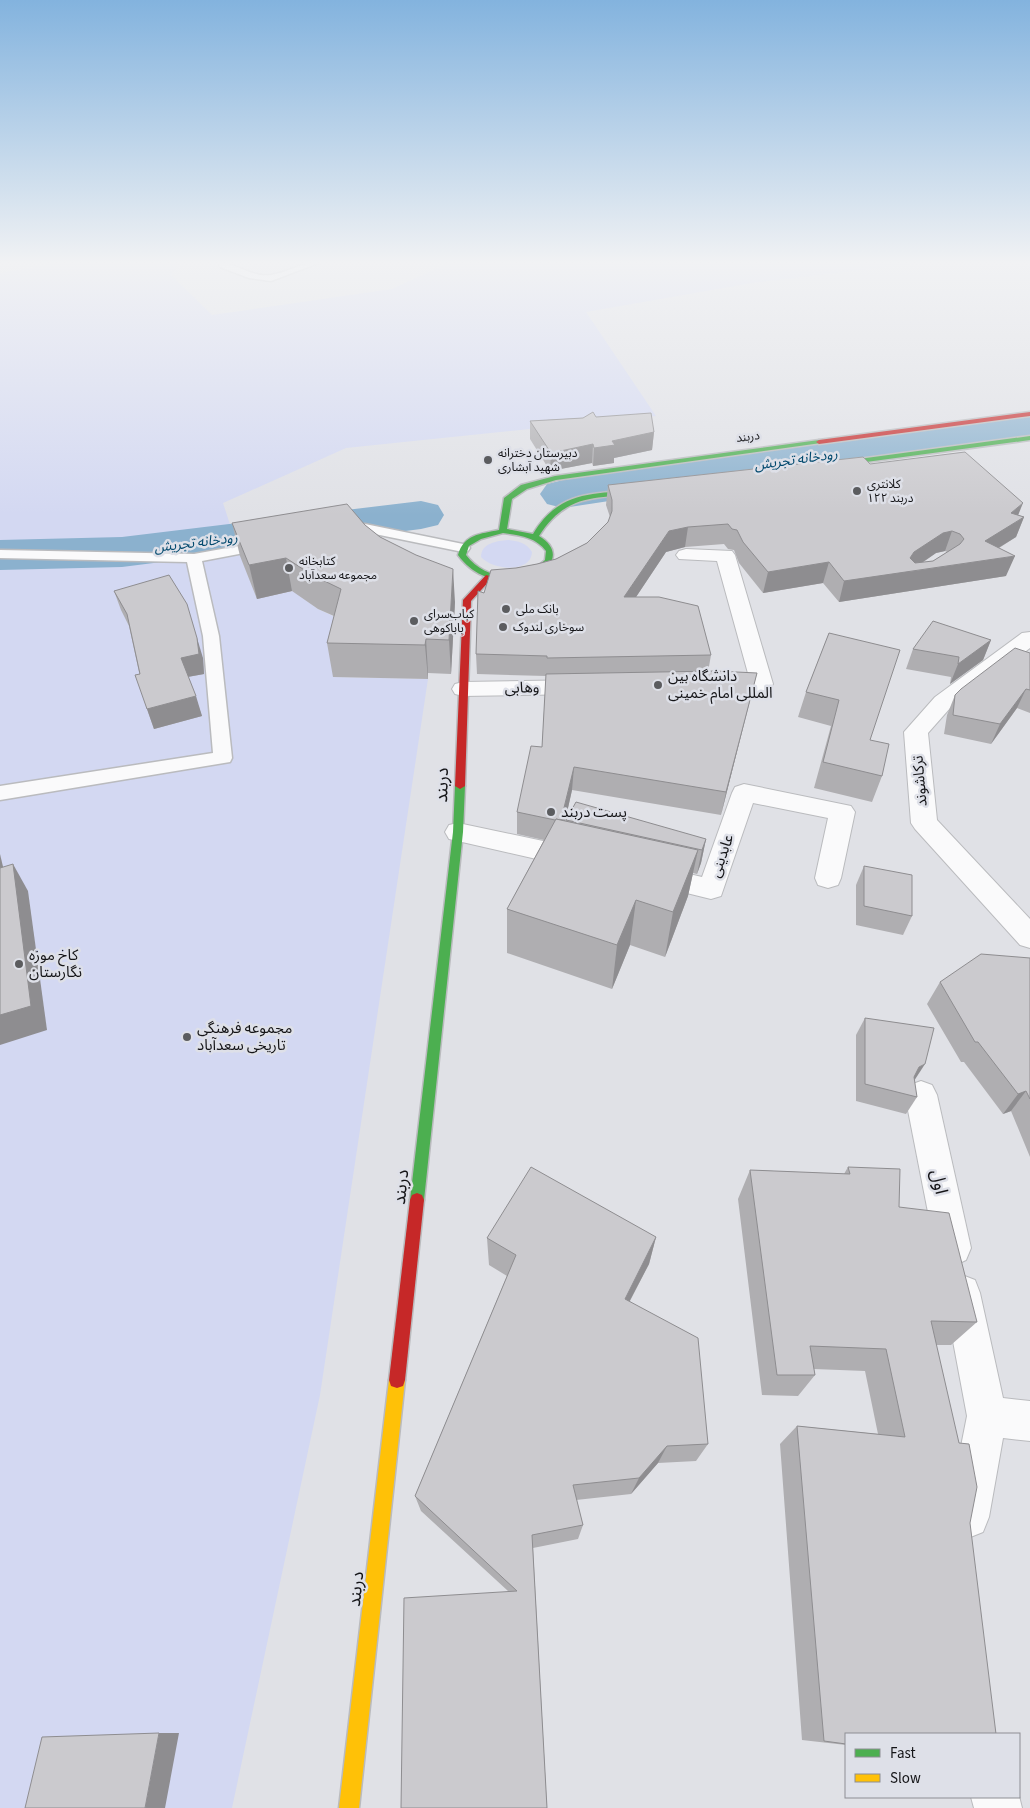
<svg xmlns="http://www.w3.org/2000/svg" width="1030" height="1808" font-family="'Source Sans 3','Noto Sans Arabic',sans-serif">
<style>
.green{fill:#d3d8f2}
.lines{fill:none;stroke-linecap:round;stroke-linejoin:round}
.river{fill:#8bb1ce;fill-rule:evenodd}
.lane-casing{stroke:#babbbe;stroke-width:3}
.street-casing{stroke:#babbbe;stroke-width:2}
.fast-casing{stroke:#babbbe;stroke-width:3}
.slow-casing{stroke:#babbbe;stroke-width:3}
.jam-casing{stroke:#babbbe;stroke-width:3}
.lane{fill:#fafafb;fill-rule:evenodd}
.street{fill:#fafafb;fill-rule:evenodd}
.fast{fill:#4caf50;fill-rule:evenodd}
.slow{fill:#ffc107;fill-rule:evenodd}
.jam{fill:#c62828;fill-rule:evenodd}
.wall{fill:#afaeb1;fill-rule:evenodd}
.shaded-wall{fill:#8e8d90}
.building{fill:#cbcace;stroke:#8e8d90;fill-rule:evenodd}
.poi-dot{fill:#5b5c5f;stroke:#dee0e8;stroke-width:2}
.labels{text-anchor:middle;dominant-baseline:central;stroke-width:5;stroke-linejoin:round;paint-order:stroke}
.far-street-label{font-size:12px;fill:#141417;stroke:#dee0e8}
.far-poi-label{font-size:12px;fill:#141417;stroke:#dee0e8;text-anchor:start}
.far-water-label{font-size:14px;font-style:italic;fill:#00486d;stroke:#dee0e8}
.poi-label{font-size:15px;fill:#141417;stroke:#dee0e8;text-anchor:start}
.street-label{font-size:15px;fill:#141417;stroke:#dee0e8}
.near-street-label{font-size:18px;fill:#141417;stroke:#dee0e8}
</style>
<rect width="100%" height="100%" fill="#e0e1e6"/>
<g class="green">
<polygon points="65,262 180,262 171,275 212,315 392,289 450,262 931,262 752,283 586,312 656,416 346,448 223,503 240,555 257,598 293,591 318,609 346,622 333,677 428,679 320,1395 232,1808 0,1808 0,273"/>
<path d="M508 540C518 541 527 543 532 552 531 574 492 570 481 557 481 543 497 541 508 540Z"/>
</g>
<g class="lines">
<g class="river">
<polygon points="1030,413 1030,437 563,508 547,504 540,494 547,484 563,480"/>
<polygon points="421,501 438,505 444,515 438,525 421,529 122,567 0,570 0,540 122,537"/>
</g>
<g class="lane-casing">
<g id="lane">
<path d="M218 262C235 262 252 278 271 275 290 272 300 262 321 262L271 281 249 278 220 267Z"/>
<polygon points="365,524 463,544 468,545 470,548 468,551 463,552 365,532 343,536 338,535 336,532 338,529"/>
<polygon points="266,541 271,542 273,545 271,548 202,561 219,636 232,758 230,762 0,800 0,786 213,753 203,636 187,562 0,558 0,550 194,554"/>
</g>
</g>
<g class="street-casing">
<g id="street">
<path d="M686 549 732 551 735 555 773 684 770 689C752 694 726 695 708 690L705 685 708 680 716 678 749 677 717 561 679 559 676 555 679 551Z"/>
<polygon points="1030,632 1030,648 951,707 928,733 937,820 1030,919 1030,948 1020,945 915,829 911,823 904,732 935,697 1022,633"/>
<polygon points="583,680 591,682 594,687 591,692 583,694 463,696 455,694 452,689 455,684 463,682"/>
<polygon points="744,784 851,806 855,812 841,878 838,885 828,888 818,885 815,878 828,818 753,803 721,896 711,899 646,883 642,876 646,869 655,866 702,877 732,793 735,787"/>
<polygon points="458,823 576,848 585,851 589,858 585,865 576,868 449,839 445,832 449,825"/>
<polygon points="921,1081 932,1085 937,1095 971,1248 966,1260 953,1266 940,1260 935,1248 905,1095 910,1085"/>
<polygon points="962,1275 975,1280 980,1293 1003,1398 1030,1401 1030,1441 1003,1438 989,1517 983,1532 968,1538 953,1532 947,1517 967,1416 944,1293 949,1280"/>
<polygon points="1019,1796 1022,1808 974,1808 971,1797"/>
</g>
</g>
<g class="fast-casing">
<g id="fast">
<polygon points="1030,436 1030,440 829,467 825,465 829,463"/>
<path d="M819 440 822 442 821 443 556 480 527 489 512 499 507 529 533 534C560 489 595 494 642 490L646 492 642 494C597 498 566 493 539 536 587 565 498 610 458 555 464 534 480 534 499 530L504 498 521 485 555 476ZM503 533C519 535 536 537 546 551L545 560C521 583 486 581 466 555L469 546 481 539Z"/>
<polygon points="460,783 465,786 463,832 424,1200 422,1205 417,1207 412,1205 410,1200 453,832 455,786"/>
</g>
</g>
<g class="slow-casing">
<polygon id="slow" points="397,1372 403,1374 405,1380 359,1808 339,1808 389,1380 391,1374"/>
</g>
<g class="jam-casing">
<g id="jam">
<polygon points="1030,412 1030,416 819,444 816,442 819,440"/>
<polygon points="486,575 493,577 471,601 465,786 460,789 455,786 463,600"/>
<polygon points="417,1193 422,1195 424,1200 405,1380 403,1386 397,1388 391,1386 389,1380 410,1200 412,1195"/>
</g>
</g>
<use href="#lane" class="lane"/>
<use href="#street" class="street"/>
<use href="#fast" class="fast"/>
<use href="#slow" class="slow"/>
<use href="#jam" class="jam"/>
</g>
<g class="wall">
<polygon points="596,417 654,432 652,450 614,458 614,463 593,466 592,463 550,471 530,439 530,421"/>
<path d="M870 464 1024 517 1016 537 999 548 1006 576 839 602 823 583 763 593 739 563 734 550 728 549 724 544 685 547 666 552 636 597 711 655 708 672 757 673 721 815 572 790 565 821 566 820 706 839 701 863 697 874 693 873 688 896 665 957 630 945 612 989 507 953V909L544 840 517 834V812L542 747 546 676 477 674 476 654 484 593 516 568 537 564 556 559 587 543 608 522 610 517 606 505 608 485ZM945 551 947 552 933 561 922 563 936 553Z"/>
<polygon points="232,523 365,525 455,602 451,674 428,673 428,679 333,677 327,643 334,616 318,609 292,591 257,599 240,556"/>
<polygon points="114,591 203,658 204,674 188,677 202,716 154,729 147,709 129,626 121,610"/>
<polygon points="829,633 870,740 882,776 872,802 814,788 831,726 798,717 806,692"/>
<polygon points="991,640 983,660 950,684 951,677 906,669 913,649"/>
<polygon points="1030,653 1030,713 1017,708 991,744 944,734 947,715 955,695"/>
<polygon points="864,866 912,916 903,935 856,925 856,885"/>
<polygon points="1030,958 1030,1157 1011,1111 1003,1114 964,1062 961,1062 927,1004 940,982"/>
<polygon points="865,1018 914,1081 917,1097 906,1114 856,1101 856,1035"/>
<polygon points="848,1167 899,1207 977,1322 951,1345 936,1345 846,1734 846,1745 802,1740 780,1444 797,1426 878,1434 865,1371 814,1369 815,1375 798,1396 762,1395 738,1199 750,1170 844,1174"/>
<polygon points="656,1237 649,1264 630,1301 708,1444 696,1461 658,1463 631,1494 576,1500 583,1525 578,1539 533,1548 547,1808 508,1591 421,1511 415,1496 507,1276 489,1265 487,1238"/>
</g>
<g class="shaded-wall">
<polygon points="654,432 652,450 614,458 614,463 593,466 594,448 612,441"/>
<polygon points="593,444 592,463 550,471 551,453"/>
<polygon points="1023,503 1015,523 1024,517 1016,537 977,561 985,541 1011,513"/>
<polygon points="688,527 685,547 666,552 622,618 624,597 669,531"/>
<polygon points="952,531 945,551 936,553 908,572 1015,556 1006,576 839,602 844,581 910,558 914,552 943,533"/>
<polygon points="286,558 292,591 257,599 249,565"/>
<polygon points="829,562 823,583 763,593 768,572"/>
<polygon points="453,569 455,602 451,674 449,640"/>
<polygon points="197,638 203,658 204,674 187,677 181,658"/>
<polygon points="426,639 428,673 428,679 425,645"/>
<polygon points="991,640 983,660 950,684 958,664"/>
<polygon points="757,673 751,696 721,815 726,792"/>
<polygon points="1026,689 1017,708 991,744 1000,724"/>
<polygon points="196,696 202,716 154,729 147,709"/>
<polygon points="574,767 572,790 560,844 561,821"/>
<polygon points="706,839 701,863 697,874 702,850"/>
<polygon points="698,850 688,896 665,957 673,912"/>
<polygon points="0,854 10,896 0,880"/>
<polygon points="13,864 28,891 47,1030 0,1045 0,1015"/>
<polygon points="636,900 630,945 612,989 617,945"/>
<polygon points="925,1064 914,1081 908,1084 919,1067"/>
<polygon points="1026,1091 1011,1111 1003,1114 1018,1094"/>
<polygon points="656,1237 649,1264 618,1323 625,1299"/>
<polygon points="667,1446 658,1463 631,1494 639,1478"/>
<polygon points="159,1733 179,1733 165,1808 145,1808"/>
</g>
<g class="building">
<polygon points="593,412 596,417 651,413 654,432 612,441 615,445 594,448 593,444 551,453 530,421 583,418"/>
<path d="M965 452 1023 503 1011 513 1024 517 985 541 1015 556 844 581 829 562 768 572 743 542 737 530 732 529 728 524 688 527 669 531 624 597H659L698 606 711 655 547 658V656L476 654 478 591 484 593 491 570 516 568 537 564 556 559 587 543 608 522 612 511V500L608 485 863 457 870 464ZM952 531 960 534 964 539 960 544 933 561 915 563 910 558 914 552 943 533Z"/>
<polygon points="347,504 365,525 380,537 416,555 453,569 449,640 426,639 425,645 327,643 341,589 312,575 286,558 249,565 232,523"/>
<polygon points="169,575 187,604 197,638 199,654 181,658 196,696 147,709 135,675 140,674 127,614 114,591"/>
<polygon points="933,621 991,640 958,664 959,657 913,649"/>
<polygon points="829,633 900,650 870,740 889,744 882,776 823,762 839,700 806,692"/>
<polygon points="1015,648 1030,653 1030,690 1026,689 1000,724 953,715 955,695 961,689"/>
<polygon points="716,671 757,673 726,792 574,767 561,820 556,819 555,820 517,812 531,746 542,747 546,674"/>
<polygon points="576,802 706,839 702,850 566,820"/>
<polygon points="556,819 698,850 673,912 636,900 617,945 507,909"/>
<polygon points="13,864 31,1006 0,1015 0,868"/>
<polygon points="864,866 912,875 912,916 864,906"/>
<polygon points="981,954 1030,958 1030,1099 1026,1091 1018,1094 978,1042 975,1042 940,982"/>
<polygon points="865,1018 934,1028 925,1064 919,1067 914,1077 917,1097 865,1084"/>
<polygon points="531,1167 656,1237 625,1299 698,1338 708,1444 667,1446 639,1478 573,1485 583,1525 532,1535 547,1808 401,1808 404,1598 517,1591 415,1496 516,1255 487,1238"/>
<polygon points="848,1167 900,1169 899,1207 949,1213 977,1322 931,1321 959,1443 969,1444 977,1487 970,1523 996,1734 846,1734 846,1744 824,1741 797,1426 905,1437 886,1349 810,1346 815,1375 777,1375 750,1170 850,1174"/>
<polygon points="159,1733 145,1808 25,1808 42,1737"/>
</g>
<linearGradient id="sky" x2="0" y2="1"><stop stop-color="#83b3de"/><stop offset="0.51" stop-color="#f1f2f4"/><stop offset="1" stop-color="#f1f2f4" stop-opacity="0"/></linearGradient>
<rect width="1030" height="515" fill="url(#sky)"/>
<g class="poi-dot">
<circle cx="488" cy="460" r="5"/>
<circle cx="857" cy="491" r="5"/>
<circle cx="289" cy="568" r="5"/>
<circle cx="506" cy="609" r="5"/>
<circle cx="414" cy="621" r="5"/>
<circle cx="503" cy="627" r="5"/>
<circle cx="658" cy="685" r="5"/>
<circle cx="551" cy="812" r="5"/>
<circle cx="19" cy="964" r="5"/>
<circle cx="187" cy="1037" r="5"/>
</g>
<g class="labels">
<g class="far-street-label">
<text transform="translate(748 437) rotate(-7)">دربند</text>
</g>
<g class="far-poi-label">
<text x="498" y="453">دبیرستان دخترانه<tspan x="498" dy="14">شهید آبشاری</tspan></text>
<text x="867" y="484">کلانتری<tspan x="867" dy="14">۱۲۲ دربند</tspan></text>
<text x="299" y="561">کتابخانه<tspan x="299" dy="14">مجموعه سعدآباد</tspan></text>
<text x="516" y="609">بانک ملی</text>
<text x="424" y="614">کباب‌سرای<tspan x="424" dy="14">باباکوهی</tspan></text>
<text x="513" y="627">سوخاری لندوک</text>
</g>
<g class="far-water-label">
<text transform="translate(796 460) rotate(-8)">رودخانه تجریش</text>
<text transform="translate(196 543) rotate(-7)">رودخانه تجریش</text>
</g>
<g class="poi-label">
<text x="668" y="676">دانشگاه بین<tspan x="668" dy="17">المللی امام خمینی</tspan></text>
<text x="561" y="812">پست دربند</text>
<text x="29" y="955">کاخ موزه<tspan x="29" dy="17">نگارستان</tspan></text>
<text x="197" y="1028">مجموعه فرهنگی<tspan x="197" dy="17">تاریخی سعدآباد</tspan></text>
</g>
<g class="street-label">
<text transform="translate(522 688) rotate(-1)">وهابی</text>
<text transform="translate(920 781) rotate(-95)">ترکاشوند</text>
<text transform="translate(722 856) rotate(-71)">عابدینی</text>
</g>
<g class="near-street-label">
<text transform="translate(442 785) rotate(-88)">دربند</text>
<text transform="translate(939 1182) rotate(78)">اول</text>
<text transform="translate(401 1187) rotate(-84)">دربند</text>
<text transform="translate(356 1589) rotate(-84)">دربند</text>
</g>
</g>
<rect x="845" y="1733" width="175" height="65" fill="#dee0e8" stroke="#8d8e94"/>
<rect x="855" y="1749" width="25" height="8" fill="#4caf50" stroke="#8d8e94"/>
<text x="890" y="1758" font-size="15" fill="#141417">Fast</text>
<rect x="855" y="1774" width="25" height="8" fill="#ffc107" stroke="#8d8e94"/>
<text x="890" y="1783" font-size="15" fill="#141417">Slow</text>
</svg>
